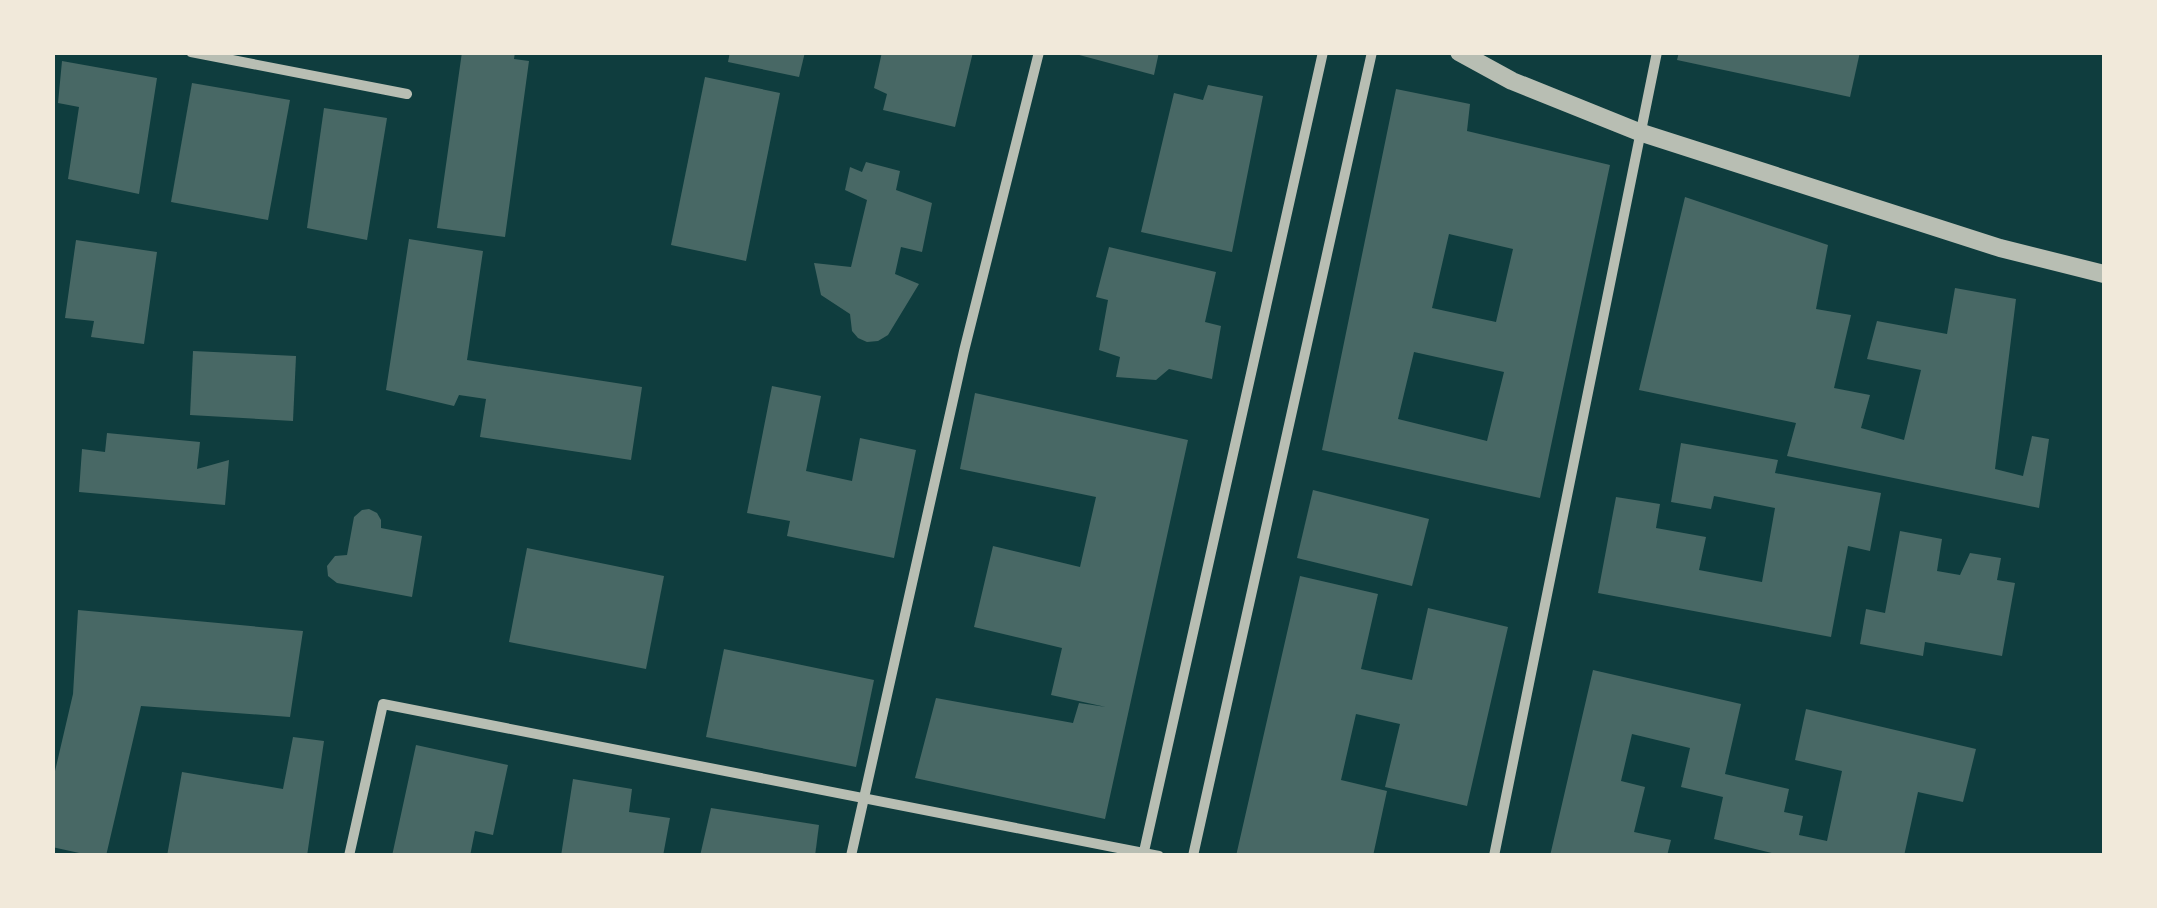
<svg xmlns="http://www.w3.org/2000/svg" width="2157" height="908" font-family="Roboto,sans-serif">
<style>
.building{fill:#486865;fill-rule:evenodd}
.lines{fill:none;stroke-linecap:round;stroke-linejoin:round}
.minor{stroke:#b8beb3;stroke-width:10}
.tertiary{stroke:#b8beb3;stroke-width:18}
</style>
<rect width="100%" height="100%" fill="#0f3d3e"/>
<g class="building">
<polygon points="462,52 515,52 514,59 529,61 505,237 437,228"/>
<polygon points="730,52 805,52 799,77 728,62"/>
<polygon points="882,52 973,52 955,127 883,110 887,94 874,88"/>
<polygon points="1068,52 1159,52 1154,75"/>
<polygon points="1679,52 1860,52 1850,97 1677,60"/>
<polygon points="62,61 157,78 139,194 68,179 79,107 58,103"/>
<polygon points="705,77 780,93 746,261 671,245"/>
<polygon points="192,83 290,100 268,220 171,202"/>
<polygon points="1208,85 1263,96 1232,252 1141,232 1174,93 1203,100"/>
<path d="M1396 89 1470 104 1467 131 1610 165 1540 498 1322 450ZM1449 234 1513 249 1496 322 1432 308ZM1414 352 1504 372 1487 441 1398 419Z"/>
<polygon points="324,108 387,118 367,240 307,228"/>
<polygon points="866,162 900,171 896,190 932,203 922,252 901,247 895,274 919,284 888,335 878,341 867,342 858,338 852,331 850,314 821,295 814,263 851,267 867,200 845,190 850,167 862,172"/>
<polygon points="1685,197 1828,245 1816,309 1851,315 1834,388 1870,395 1861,428 1904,440 1921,370 1867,359 1877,321 1947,334 1955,288 2016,299 1995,469 2023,476 2032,436 2049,439 2039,508 1787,456 1796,423 1639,390"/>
<polygon points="409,239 483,251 467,360 642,387 631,460 480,437 486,399 459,395 454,406 386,390"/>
<polygon points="76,240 157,252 144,344 91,337 94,321 65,318"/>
<polygon points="1109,247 1216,272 1205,322 1221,326 1212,379 1169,369 1156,380 1116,377 1120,357 1099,350 1108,300 1096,297"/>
<polygon points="193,351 296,356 293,421 190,415"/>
<polygon points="772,386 821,396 806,471 852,481 860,438 916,450 894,558 787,536 790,521 747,513"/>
<polygon points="975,393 1188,440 1105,819 915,778 936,698 1073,723 1079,703 1106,707 1051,695 1062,648 974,627 993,546 1080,567 1096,497 960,469"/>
<polygon points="107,433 200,442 197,469 229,460 225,505 79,492 82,449 105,452"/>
<polygon points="1681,443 1778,460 1775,473 1881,493 1870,551 1848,546 1831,637 1598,593 1616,497 1660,504 1656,528 1706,537 1699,570 1762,582 1775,508 1714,496 1711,509 1671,502"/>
<polygon points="1313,490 1429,519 1412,586 1297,558"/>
<polygon points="369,509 377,513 381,520 381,528 422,536 412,597 337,583 328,576 327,566 335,556 347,555 354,517 362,510"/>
<polygon points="1900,531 1942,539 1937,571 1960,575 1970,553 2001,558 1997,580 2015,583 2002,656 1925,642 1923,656 1860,644 1866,609 1885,613"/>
<polygon points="527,548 664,576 646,669 509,642"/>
<polygon points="1300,576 1378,594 1361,669 1412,680 1428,608 1508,627 1467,806 1385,787 1400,724 1356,714 1341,780 1387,791 1373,856 1236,856"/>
<polygon points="78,610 303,631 290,717 141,706 106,856 93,856 52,847 52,784 73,694"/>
<polygon points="724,649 874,680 856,767 706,737"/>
<polygon points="1593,670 1741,704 1725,774 1789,789 1784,812 1803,816 1799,835 1827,841 1842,771 1795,760 1806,709 1976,749 1963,802 1918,792 1904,856 1784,856 1714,839 1723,797 1681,787 1690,748 1632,734 1621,781 1645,787 1634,832 1671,840 1667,856 1550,856"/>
<polygon points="293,737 324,741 307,856 167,856 182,772 283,789"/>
<polygon points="416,745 508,765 493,835 475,831 470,856 392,856"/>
<polygon points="573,779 632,789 629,812 670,818 663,856 561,856"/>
<polygon points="711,808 819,825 815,856 700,856"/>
</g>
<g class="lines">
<g class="minor">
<polyline points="191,52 407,94"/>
<polyline points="349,856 383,704 1159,856"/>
<polyline points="851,856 964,351 1039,52"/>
<polyline points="1143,856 1323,52"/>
<polyline points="1193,856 1372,52"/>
<polyline points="1494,856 1657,52"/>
</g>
<polyline class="tertiary" points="1459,52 1512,81 1639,132 2000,248 2104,274"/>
</g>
<rect width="2157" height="908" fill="none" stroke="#f1e9da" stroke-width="110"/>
</svg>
